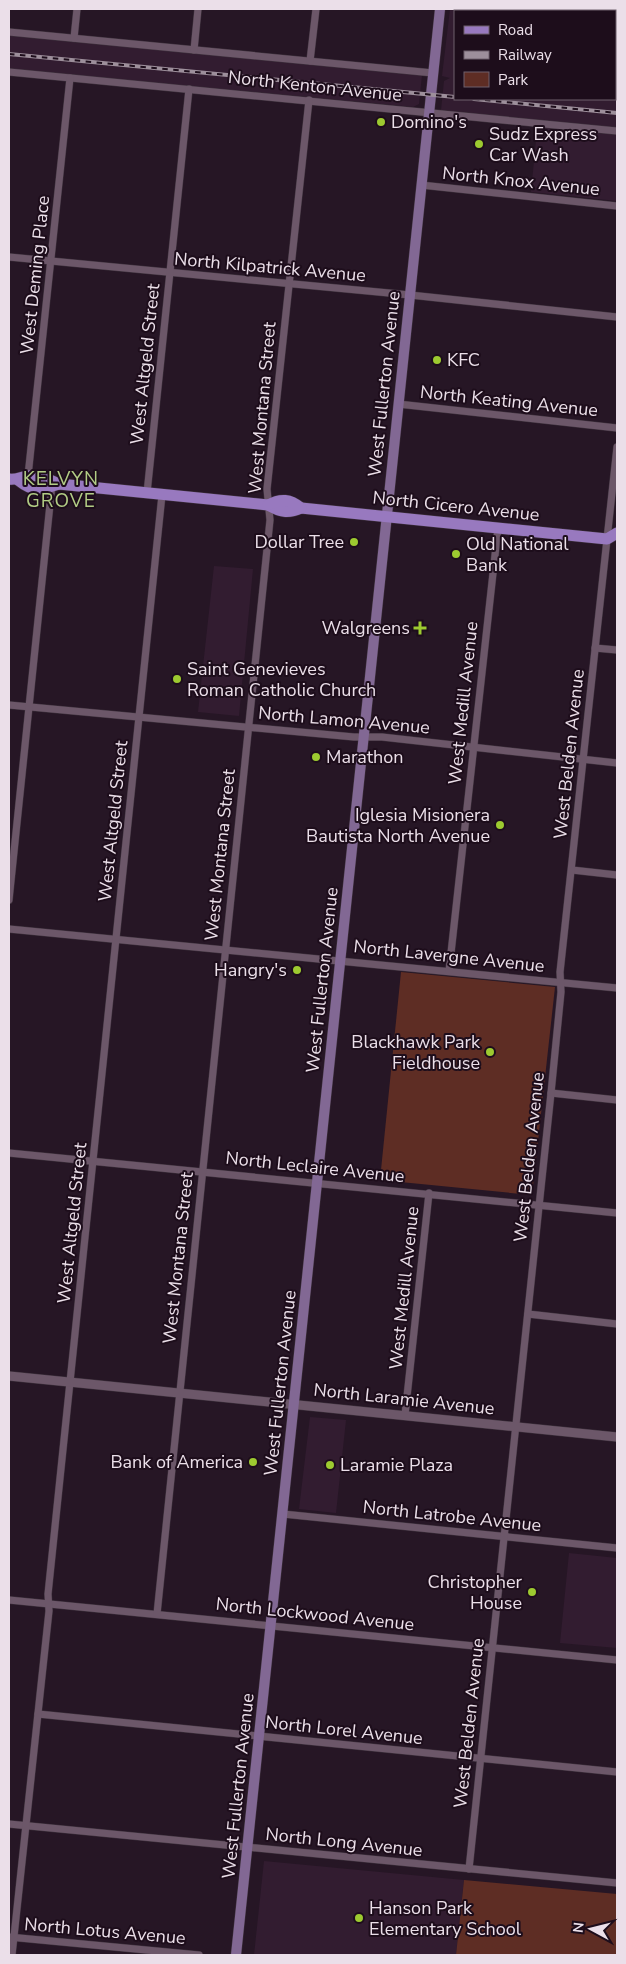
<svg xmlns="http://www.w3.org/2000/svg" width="626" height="1964" font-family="'Nunito Sans',sans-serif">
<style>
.built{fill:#321c30;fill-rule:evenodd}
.green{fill:#5e2d24}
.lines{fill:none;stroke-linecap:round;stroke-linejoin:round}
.minor-casing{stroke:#3f333e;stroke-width:8}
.tertiary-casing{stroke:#3f333e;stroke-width:10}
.secondary-casing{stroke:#3f333e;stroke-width:11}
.primary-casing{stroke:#3f333e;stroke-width:12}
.minor{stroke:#6c5769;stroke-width:7}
.tertiary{stroke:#6c5769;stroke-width:9}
.secondary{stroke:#826894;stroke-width:10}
.primary{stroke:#9879bf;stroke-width:11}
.rail-casing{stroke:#9d8f9b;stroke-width:4}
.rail{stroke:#1d0d1b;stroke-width:2;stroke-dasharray:5.5;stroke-linecap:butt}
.poi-dot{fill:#9dca30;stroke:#1d0d1b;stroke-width:2}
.labels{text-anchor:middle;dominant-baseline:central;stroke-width:4;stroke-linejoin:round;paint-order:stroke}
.street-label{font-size:18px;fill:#ebdfe9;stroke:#1d0d1b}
.poi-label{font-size:18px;fill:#ebdfe9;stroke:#1d0d1b;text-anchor:start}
.neighbourhood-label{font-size:19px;letter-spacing:1px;fill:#b2cd85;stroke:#1d0d1b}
</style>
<rect width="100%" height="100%" fill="#261625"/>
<g class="built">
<path d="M450 9H617V201L531 192 538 120 441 110 444 81 450 78 442 76ZM455 11H615V99H455Z"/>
<polygon points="9,35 422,75 419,104 413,107 9,69"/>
<polygon points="214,566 253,569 239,716 198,712"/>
<polygon points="310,1417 346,1420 336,1513 299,1509"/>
<polygon points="569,1553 617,1558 617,1648 560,1643"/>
<polygon points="264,1861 464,1880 456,1955 254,1955"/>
</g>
<g class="green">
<polygon points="401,972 555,987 532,1195 380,1180"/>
<polygon points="464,1880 617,1894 617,1955 456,1955"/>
</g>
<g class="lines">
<g class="minor-casing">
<g id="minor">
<polyline points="9,32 433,73"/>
<polyline points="74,38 77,9"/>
<polyline points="194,50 198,9"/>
<polyline points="310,61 316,9"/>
<polyline points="9,72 617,131"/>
<polyline points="421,185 617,206"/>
<polyline points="9,257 410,295 617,317"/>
<polyline points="398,404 617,428"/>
<polyline points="28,476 70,78"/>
<polyline points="147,493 189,89"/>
<polyline points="595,648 617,650"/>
<polyline points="9,705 354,737 382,737 617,763"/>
<polyline points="572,870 617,875"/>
<polyline points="9,900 52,485"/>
<polyline points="9,929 617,988"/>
<polyline points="449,971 498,528"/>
<polyline points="551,1093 617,1100"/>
<polyline points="9,1153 617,1213"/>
<polyline points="528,1314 617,1324"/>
<polyline points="405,1415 429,1193"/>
<polyline points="283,1514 617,1548"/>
<polyline points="9,1600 617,1660"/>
<polyline points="157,1614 270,520 267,489 309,100"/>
<polyline points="38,1714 617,1772"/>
<polyline points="9,1824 617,1883"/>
<polyline points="469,1869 551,1093 561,992 560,972 617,447"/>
<polyline points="9,1937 199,1955"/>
<polyline points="12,1955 49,1611 48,1594 162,495"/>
</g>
</g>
<g class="tertiary-casing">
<polyline id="tertiary" points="9,1376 617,1437"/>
</g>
<g class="secondary-casing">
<polyline id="secondary" points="236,1955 440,9"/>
</g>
<g class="primary-casing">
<g id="primary">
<path d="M9 479C17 480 20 477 28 476 38 474 51 480 59 484L268 505C280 512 288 514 301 508L607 539 617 533"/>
<path d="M18 480C34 493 41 490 59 484"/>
<path d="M268 505C281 498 290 499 301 508"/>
</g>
</g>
<use href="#minor" class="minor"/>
<use href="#tertiary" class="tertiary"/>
<use href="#secondary" class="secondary"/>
<use href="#primary" class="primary"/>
<g class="rail-casing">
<g id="rail">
<polyline points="9,54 455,97"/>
<polyline points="474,99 617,113"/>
</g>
</g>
<use href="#rail" class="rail"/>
</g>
<g class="poi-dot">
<circle cx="381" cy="122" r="5"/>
<circle cx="479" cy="144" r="5"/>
<circle cx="437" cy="360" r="5"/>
<circle cx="354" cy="542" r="5"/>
<circle cx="456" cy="554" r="5"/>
<path d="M417.5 620.5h5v5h5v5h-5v5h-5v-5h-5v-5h5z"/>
<circle cx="177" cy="679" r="5"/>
<circle cx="316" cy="757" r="5"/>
<circle cx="500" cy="825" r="5"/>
<circle cx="297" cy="970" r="5"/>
<circle cx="490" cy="1052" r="5"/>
<circle cx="253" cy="1462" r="5"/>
<circle cx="330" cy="1465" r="5"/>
<circle cx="532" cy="1592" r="5"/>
<circle cx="359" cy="1918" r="5"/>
</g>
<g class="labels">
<g class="street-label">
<text transform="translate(315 86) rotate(6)">North Kenton Avenue</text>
<text transform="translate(521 181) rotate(6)">North Knox Avenue</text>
<text transform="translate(270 267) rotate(5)">North Kilpatrick Avenue</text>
<text transform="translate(35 275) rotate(-84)">West Deming Place</text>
<text transform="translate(145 364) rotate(-84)">West Altgeld Street</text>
<text transform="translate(384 384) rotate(-84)">West Fullerton Avenue</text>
<text transform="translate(509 401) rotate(6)">North Keating Avenue</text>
<text transform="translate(262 408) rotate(-85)">West Montana Street</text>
<text transform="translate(456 506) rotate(6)">North Cicero Avenue</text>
<text transform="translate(463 703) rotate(-84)">West Medill Avenue</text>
<text transform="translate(344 720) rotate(5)">North Lamon Avenue</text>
<text transform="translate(569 754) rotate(-84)">West Belden Avenue</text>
<text transform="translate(113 821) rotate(-84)">West Altgeld Street</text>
<text transform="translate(220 855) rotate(-84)">West Montana Street</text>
<text transform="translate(449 956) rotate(6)">North Lavergne Avenue</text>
<text transform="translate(322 980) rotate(-84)">West Fullerton Avenue</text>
<text transform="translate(529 1157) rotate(-84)">West Belden Avenue</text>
<text transform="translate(315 1167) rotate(6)">North Leclaire Avenue</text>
<text transform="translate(72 1223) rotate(-84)">West Altgeld Street</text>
<text transform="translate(178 1258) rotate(-84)">West Montana Street</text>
<text transform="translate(404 1288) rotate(-84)">West Medill Avenue</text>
<text transform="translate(280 1383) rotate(-84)">West Fullerton Avenue</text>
<text transform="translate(404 1399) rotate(6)">North Laramie Avenue</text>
<text transform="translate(452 1516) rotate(6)">North Latrobe Avenue</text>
<text transform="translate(315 1614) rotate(6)">North Lockwood Avenue</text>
<text transform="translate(469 1723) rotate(-84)">West Belden Avenue</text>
<text transform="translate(344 1730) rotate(6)">North Lorel Avenue</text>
<text transform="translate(238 1786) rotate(-84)">West Fullerton Avenue</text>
<text transform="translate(344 1842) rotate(6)">North Long Avenue</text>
<text transform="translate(105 1931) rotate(5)">North Lotus Avenue</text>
</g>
<g class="poi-label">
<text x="391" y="122">Domino's</text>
<text x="489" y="134">Sudz Express<tspan x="489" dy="21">Car Wash</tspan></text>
<text x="447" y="360">KFC</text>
<text x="344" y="542" text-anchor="end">Dollar Tree</text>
<text x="466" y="544">Old National<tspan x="466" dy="21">Bank</tspan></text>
<text x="410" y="628" text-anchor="end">Walgreens</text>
<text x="187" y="669">Saint Genevieves<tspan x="187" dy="21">Roman Catholic Church</tspan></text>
<text x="326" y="757">Marathon</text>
<text x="490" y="815" text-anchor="end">Iglesia Misionera<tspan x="490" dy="21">Bautista North Avenue</tspan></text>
<text x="287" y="970" text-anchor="end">Hangry's</text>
<text x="480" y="1042" text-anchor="end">Blackhawk Park<tspan x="480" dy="21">Fieldhouse</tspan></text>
<text x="243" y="1462" text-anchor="end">Bank of America</text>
<text x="340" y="1465">Laramie Plaza</text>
<text x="522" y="1582" text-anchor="end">Christopher<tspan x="522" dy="21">House</tspan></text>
<text x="369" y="1908">Hanson Park<tspan x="369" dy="21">Elementary School</tspan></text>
</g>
<g class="neighbourhood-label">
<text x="61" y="479">KELVYN<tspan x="61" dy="22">GROVE</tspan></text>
</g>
</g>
<rect width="626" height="1964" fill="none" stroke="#ebdfe9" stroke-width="20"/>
<rect x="454" y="10" width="162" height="90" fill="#1d0d1b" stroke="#6f616d"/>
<rect x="464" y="26" width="25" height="8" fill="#9879bf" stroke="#6f616d"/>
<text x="498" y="35" font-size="15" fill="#ebdfe9">Road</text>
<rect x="464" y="51" width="25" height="8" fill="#9d8f9b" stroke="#6f616d"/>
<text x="498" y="60" font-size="15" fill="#ebdfe9">Railway</text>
<rect x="464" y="72" width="25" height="15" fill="#5e2d24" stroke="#6f616d"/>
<text x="498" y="85" font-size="15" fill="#ebdfe9">Park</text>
<g transform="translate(591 1929) rotate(277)" stroke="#1d0d1b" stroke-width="4" paint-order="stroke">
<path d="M0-4L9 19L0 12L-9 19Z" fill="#ebdfe9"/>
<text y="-8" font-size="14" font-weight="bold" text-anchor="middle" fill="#ebdfe9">N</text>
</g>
</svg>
